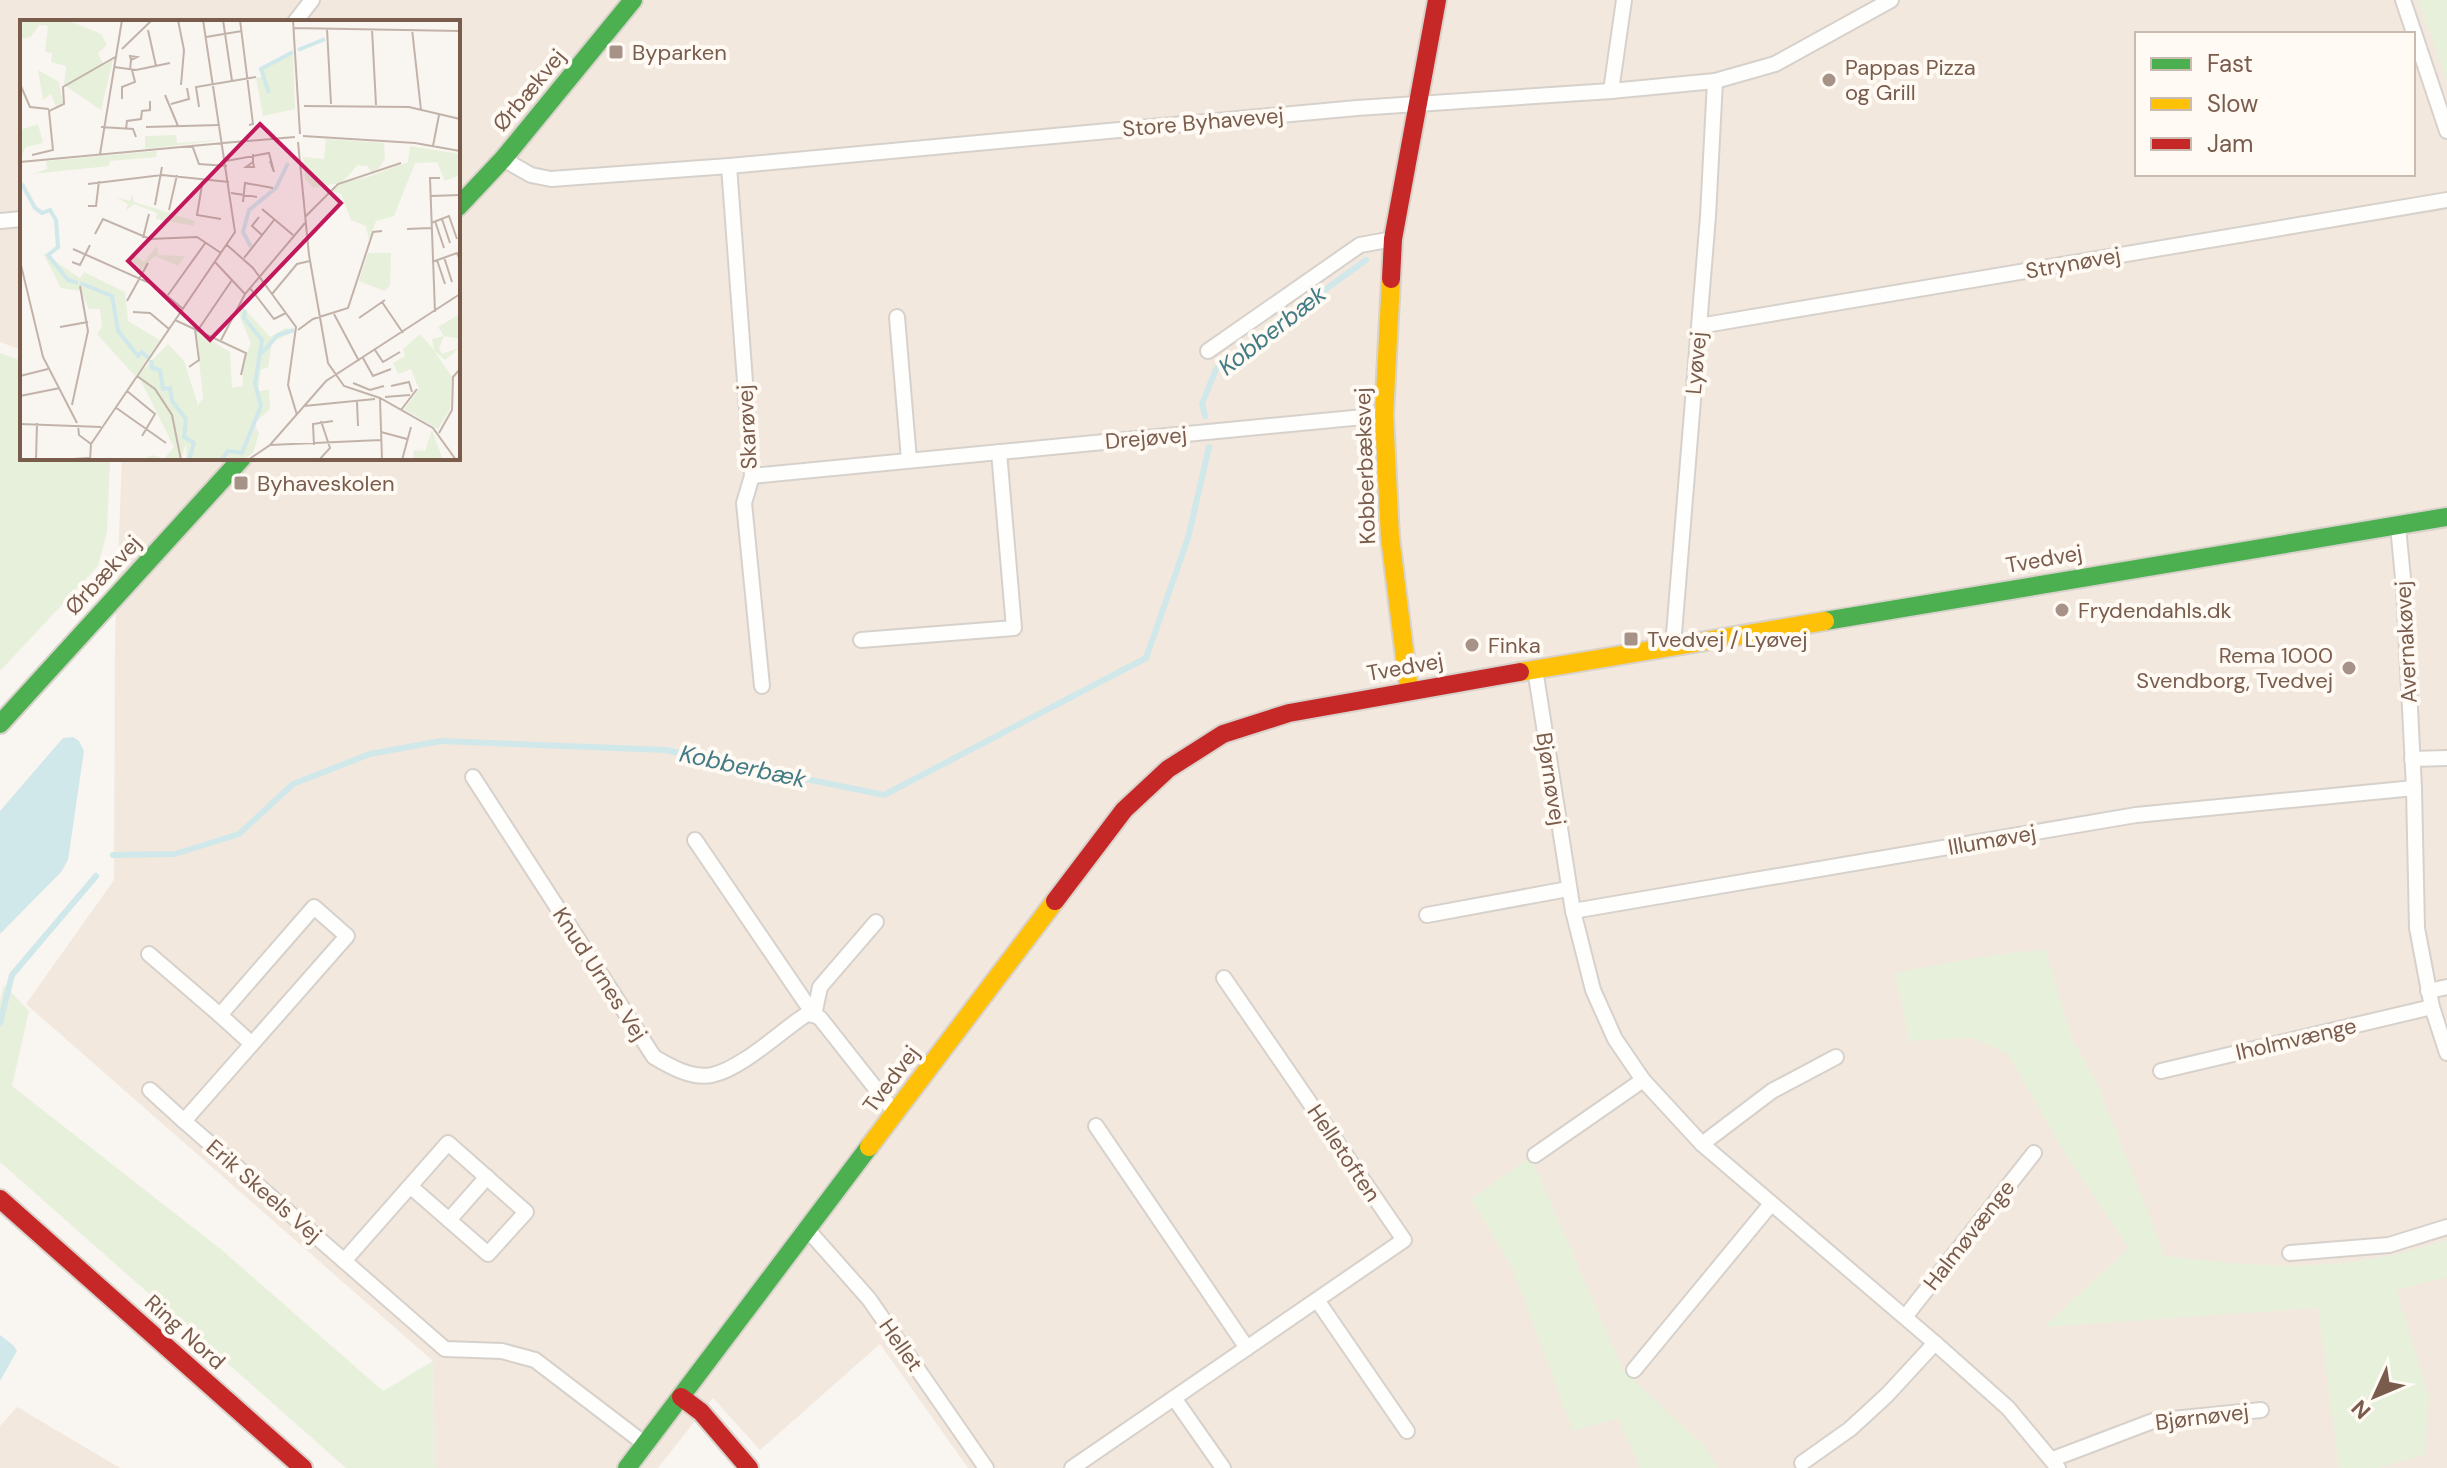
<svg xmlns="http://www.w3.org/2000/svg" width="2447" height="1468" font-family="'DM Sans',sans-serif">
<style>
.residential{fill:#f2e8de;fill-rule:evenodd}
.green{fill:#e7f0db}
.water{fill:#d0e8ea}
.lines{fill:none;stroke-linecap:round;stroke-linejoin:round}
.stream{stroke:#d0e8ea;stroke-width:6}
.street-casing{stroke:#d7d1cb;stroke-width:18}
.fast-casing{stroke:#d9d2cb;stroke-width:22}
.slow-casing{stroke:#d9d2cb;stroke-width:22}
.jam-casing{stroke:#d9d2cb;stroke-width:22}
.street{stroke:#fefefd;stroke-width:14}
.fast{stroke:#4caf50;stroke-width:18}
.slow{stroke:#ffc107;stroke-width:18}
.jam{stroke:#c62828;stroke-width:18}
.poi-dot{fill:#a69286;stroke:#fffaf3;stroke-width:3}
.labels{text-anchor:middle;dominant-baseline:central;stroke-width:8;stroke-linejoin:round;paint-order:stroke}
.poi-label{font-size:22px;fill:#7a5c4d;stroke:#fffaf3;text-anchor:start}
.street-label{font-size:22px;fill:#7a5c4d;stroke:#fffaf3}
.water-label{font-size:24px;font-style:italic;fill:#437c86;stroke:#fffaf3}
.inset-river{fill:none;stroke:#d0e8ea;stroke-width:4}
.inset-road{fill:none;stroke:#c2b3aa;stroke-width:2}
.view{fill:#c2185b;fill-opacity:0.15;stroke:#c2185b;stroke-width:4}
.inset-edge{fill:none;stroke:#7a5c4d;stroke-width:4}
</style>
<rect width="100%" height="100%" fill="#f9f5f0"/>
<g class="residential">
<path d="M0 0H2447V1468H968L880 1344 760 1450 713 1398 658 1468H435L433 1361 26 1004 114 880 115 639 122 458H458V22H22V350L0 342ZM2137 34H2413V174H2137Z"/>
<polygon points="17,1407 120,1468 0,1468 0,1426"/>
</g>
<g class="green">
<polygon points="2418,0 2447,0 2447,81"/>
<polygon points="0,353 22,361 22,458 110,458 107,532 98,566 0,671"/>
<path d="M2045 949 2072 1039 2096 1081 2165 1256C2268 1269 2346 1273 2447 1240V1277L2396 1290 2429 1395 2425 1455 2377 1468H2339L2318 1308 2044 1327 2129 1248 2060 1145 2008 1054 1973 1038 1909 1041 1895 973 1967 959Z"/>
<polygon points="4,985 29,1011 12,1086 223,1251 383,1391 433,1361 435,1468 346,1468 0,1162 0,1001"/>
<polygon points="1531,1157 1623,1370 1705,1447 1717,1468 1640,1468 1618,1418 1573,1431 1512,1267 1471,1199"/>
</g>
<g class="water">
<polygon points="73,737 79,741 84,751 68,860 61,872 0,934 0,811 63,738"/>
<polygon points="0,1335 13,1345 17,1351 0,1381"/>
</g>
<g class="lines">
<g class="stream">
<polyline points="1205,416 1202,404 1216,369 1366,260"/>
<polyline points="113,855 175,854 239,834 293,784 370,754 441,741 666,750 884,795 1146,658 1188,538 1209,447"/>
<polyline points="0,1023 12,975 96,876"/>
</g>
<g class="street-casing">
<g id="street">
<polyline points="2403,0 2447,131"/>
<polyline points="295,22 312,0"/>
<polyline points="1611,91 1624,0"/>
<polyline points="503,159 531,175 551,179 729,166 1357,108 1611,91 1715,81 1775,64 1891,0"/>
<polyline points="729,166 752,476 744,503 762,686"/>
<polyline points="0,221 22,219"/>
<polyline points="897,317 909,460"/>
<polyline points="1699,326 2447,200"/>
<polyline points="1208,351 1360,245 1393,239"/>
<polyline points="752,476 1384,415"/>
<polyline points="2398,526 2404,589 2414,788 2417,928 2432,1007 2447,1053"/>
<polyline points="861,640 1014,628 999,452"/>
<polyline points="1673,646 1708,216 1715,81"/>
<polyline points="1535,669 1573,911 1593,990 1615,1039 1643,1080 1702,1144 1935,1343 2008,1408 2058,1468"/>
<polyline points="2412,759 2447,758"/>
<path d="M473 777 654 1057C671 1067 692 1079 712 1075 740 1069 777 1035 801 1018L807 1014 814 1015 820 987 876 922"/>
<polyline points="695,840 814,1015 820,1018 895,1113"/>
<polyline points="1573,911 2136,815 2414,788"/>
<polyline points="1427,915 1568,889"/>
<polyline points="149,954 220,1015"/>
<polyline points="2428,991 2447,987"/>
<polyline points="252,1044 347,936 314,907 220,1015 252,1044 184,1121 445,1349 502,1351 535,1360 645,1444"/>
<polyline points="2161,1071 2432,1007"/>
<polyline points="150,1090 184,1121"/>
<polyline points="1096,1126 1247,1348"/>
<polyline points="1702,1144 1772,1091 1836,1057"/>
<polyline points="1535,1155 1643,1080"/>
<polyline points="449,1220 487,1177"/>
<polyline points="807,1229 869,1299 986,1468"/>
<polyline points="2290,1253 2389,1245 2447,1227"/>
<polyline points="344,1261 448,1143 526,1212 488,1254 410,1186"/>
<polyline points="1317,1300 1407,1431"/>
<polyline points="1905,1317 2034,1153"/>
<polyline points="1634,1370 1771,1204"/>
<polyline points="1174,1398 1223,1468"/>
<polyline points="2053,1459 2153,1421 2261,1410"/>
<polyline points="1802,1463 1850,1429 1887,1395 1935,1343"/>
<polyline points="1072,1468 1404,1240 1224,978"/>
</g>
</g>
<g class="fast-casing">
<g id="fast">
<polyline points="458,207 503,159 633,0"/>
<polyline points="1825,621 2447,517"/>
<polyline points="0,724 242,458"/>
<polyline points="627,1468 869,1147"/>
</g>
</g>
<g class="slow-casing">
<g id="slow">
<polyline points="1391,279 1384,415 1390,537 1409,690"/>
<polyline points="1520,672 1825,621"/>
<polyline points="869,1147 1055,901"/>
</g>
</g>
<g class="jam-casing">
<g id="jam">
<polyline points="1391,279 1393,239 1437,0"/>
<polyline points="1055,901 1124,810 1168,769 1223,734 1289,713 1520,672"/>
<polyline points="0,1199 303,1468"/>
<polyline points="681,1397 701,1412 749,1468"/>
</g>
</g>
<use href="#street" class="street"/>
<use href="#fast" class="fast"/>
<use href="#slow" class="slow"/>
<use href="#jam" class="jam"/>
</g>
<g class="poi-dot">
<rect x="608" y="44" width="16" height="16" rx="4"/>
<circle cx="1829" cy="80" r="8"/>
<rect x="233" y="475" width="16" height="16" rx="4"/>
<circle cx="2062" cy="610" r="8"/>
<rect x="1623" y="631" width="16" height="16" rx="4"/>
<circle cx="1472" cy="645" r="8"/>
<circle cx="2349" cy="668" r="8"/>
</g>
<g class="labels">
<g class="poi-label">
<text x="632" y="52">Byparken</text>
<text x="1845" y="67">Pappas Pizza<tspan x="1845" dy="25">og Grill</tspan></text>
<text x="257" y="483">Byhaveskolen</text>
<text x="2078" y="610">Frydendahls.dk</text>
<text x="1647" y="639">Tvedvej / Lyøvej</text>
<text x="1488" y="645">Finka</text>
<text x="2333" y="655" text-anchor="end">Rema 1000<tspan x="2333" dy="25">Svendborg, Tvedvej</tspan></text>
</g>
<g class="street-label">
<text transform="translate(529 90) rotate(-50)">Ørbækvej</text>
<text transform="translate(1203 122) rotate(-5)">Store Byhavevej</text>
<text transform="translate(2073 263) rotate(-10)">Strynøvej</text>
<text transform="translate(1696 363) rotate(-85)">Lyøvej</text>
<text transform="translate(747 427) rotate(-93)">Skarøvej</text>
<text transform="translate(1146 438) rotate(-5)">Drejøvej</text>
<text transform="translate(1365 466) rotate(-92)">Kobberbæksvej</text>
<text transform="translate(2044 559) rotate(-10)">Tvedvej</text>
<text transform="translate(103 575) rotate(-47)">Ørbækvej</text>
<text transform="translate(2406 642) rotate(-93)">Avernakøvej</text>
<text transform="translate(1405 667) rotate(-10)">Tvedvej</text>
<text transform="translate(1551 779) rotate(81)">Bjørnøvej</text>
<text transform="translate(1992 840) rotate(-10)">Illumøvej</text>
<text transform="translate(600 974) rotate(57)">Knud Urnes Vej</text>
<text transform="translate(2296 1039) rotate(-13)">Iholmvænge</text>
<text transform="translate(891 1079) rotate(-53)">Tvedvej</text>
<text transform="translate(1344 1153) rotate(56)">Helletoften</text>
<text transform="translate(264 1191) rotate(41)">Erik Skeels Vej</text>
<text transform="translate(1969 1235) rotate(-52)">Halmøvænge</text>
<text transform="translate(185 1332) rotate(42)">Ring Nord</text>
<text transform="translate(901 1345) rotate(55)">Hellet</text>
<text transform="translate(2202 1417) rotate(-7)">Bjørnøvej</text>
</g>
<g class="water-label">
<text transform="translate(1272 330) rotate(-38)">Kobberbæk</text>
<text transform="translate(743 766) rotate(12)">Kobberbæk</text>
</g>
</g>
<g transform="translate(20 20)">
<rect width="440" height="440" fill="#f9f5f0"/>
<path d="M0 0H47L81 14 87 25 78 33 83 44 94 36 81 90 44 65 46 46 31 42 32 33 25 32 28 6 19 5 11 17 0 19ZM273 33 275 89 243 96 236 58 242 57 241 49ZM18 50 39 62 43 84 36 87 31 74 23 80ZM18 104 23 123 6 127 0 138V110ZM156 115 157 123 201 120 125 129V116ZM306 119 364 123 365 139 358 149 352 154 348 146 338 145 321 163 348 157 388 142 390 126 440 134V155L425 161 417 142 395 143 374 196 356 201 349 220 346 206 331 200 321 174 311 171 319 163 293 168 285 158 283 137 304 139ZM137 131 136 137 90 141 89 146 12 154 27 149 26 141ZM112 174 114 182 175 201 174 206 136 199 137 193 114 184 106 191 108 184 96 177 110 181ZM137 226 138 235 165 236 158 246 135 236 115 256 120 247 110 240 113 234 124 242ZM23 233 60 258 64 252 105 272 108 301 140 320 115 356 77 314 82 307 80 289H69L61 271 41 268ZM348 233H371L370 266 364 271 339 261ZM222 286 250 317 266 308 275 311 252 322 248 348 241 349 238 371 249 370 250 389 234 404 239 413 233 433 223 440H167L166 425 160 440H124L132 435 144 439 154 427 118 355 148 324 164 341 178 385 183 378 176 311 210 332 212 368 223 366 222 346 231 323 219 295ZM440 294V319L424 316 419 328 422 334 439 328 425 340 414 331 432 357 430 389 418 409 384 389 399 369 391 349 378 354 373 343 385 336 383 329 400 314 414 330 412 319 424 316 418 307ZM412 410 423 440H393L394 430 405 431Z" fill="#e7f0db"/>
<path class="inset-river" d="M278 30 305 19M249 73 241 49 273 32M2 164 15 188 22 193 30 190 36 200 38 227 28 235 48 260 58 263M231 227 223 212 229 190 256 168 268 143M60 263 92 276 98 311 118 336 122 332 128 338M242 333 258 315 274 310M131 340 132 348 140 350 143 369 150 368 152 381 166 399 164 417 174 423 169 440M201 440 208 431 222 433 241 386 235 364 242 320 224 298 225 290"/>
<path class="inset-road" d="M158 0 164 30 161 65M203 0 212 61M220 0 233 104 229 105M273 0 280 114M273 8 440 11M307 9 311 84M352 9 356 85M392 9 401 90M128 10 136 46M186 17 222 11M102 29 132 0M94 47 116 50 150 43M110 50 111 40 117 37 110 36 111 40M0 64 10 87 29 89M145 75 158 106M102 79V67L115 62 112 50M151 84 169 79 167 68M284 86 389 87 440 99M179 87 176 67 236 57M81 107 113 109 116 117M126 107 200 105M106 109 107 101 121 99 122 91 130 90V81M283 116 395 123 440 131M278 122 289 235 308 343 324 366 360 378 413 408 436 440M203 123 275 117M172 125 179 144 207 146M413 126 419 95M80 134 102 0M233 134V142L234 147H226L233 142M12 135 33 130 29 91 44 84 43 67 97 36M206 141 249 133 254 152 250 141M0 142 204 123M183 159 177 195 201 199M68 164 142 155 209 162M211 173 237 177M411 176 440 175M223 182 225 163 253 168M135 185 142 147M68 186H76L79 161M242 189 273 215M149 190 157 155M239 197 232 206 242 215M285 197 318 164 381 143M422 199 430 223M415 201 424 228M411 203 429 196 437 219M387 209 411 208M75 214 83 199 130 219 177 217 201 233M123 218 129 194M207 225 233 248 276 307 268 365 277 395M53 229 134 265 163 289M424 237 432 262M224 238 254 200M417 240 425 264M0 241 23 337 57 403M52 242 60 245 70 225M195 242 225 274M412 242 437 233 440 240M230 268 254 299 266 293M252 274 277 244 290 241M148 275 186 222M107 281 128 243M362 282 383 313M113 292 130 293 149 309M415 292 410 158H420M314 294 339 341M339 298 365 280M155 300 226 333 221 355M40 307 68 302M178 310 212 260M278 310 293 299 328 288 353 212 362 211M201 320 225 274 285 203M355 330 363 342 380 332M343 338 353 356 371 349M169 347 179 340 175 309M0 356 28 349M117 356 135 369 152 395 161 440M333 363 350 370 364 366M371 366 389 362 392 372M107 371 135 394 122 416M0 376 40 368M365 377 390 375M360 379 362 440M337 382 338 406M52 385 68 311 60 266M284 386 355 379M95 387 146 423M381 390 397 369M0 404 81 407M58 405 59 415 71 424M361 412 387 419M419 413 432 390 433 357 440 349M250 425 361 420M294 425 293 404 313 401M16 440 17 403M39 440 69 438M70 440 71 424 215 212 183 0M228 440 250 425 306 361 440 274M299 440 310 428 301 401M382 440 391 407"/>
<path class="view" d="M240 104 321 183 190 320 108 241Z"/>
<rect width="440" height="440" class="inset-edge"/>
</g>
<rect x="2135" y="32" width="280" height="144" fill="#fffaf3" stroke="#cabbb1" stroke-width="2"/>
<rect x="2151" y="58" width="40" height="12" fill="#4caf50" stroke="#cabbb1" stroke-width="2"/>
<text x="2207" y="72" font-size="24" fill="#7a5c4d">Fast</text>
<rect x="2151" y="98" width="40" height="12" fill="#ffc107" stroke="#cabbb1" stroke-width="2"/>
<text x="2207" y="112" font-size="24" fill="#7a5c4d">Slow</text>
<rect x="2151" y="138" width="40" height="12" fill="#c62828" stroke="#cabbb1" stroke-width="2"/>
<text x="2207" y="152" font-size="24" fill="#7a5c4d">Jam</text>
<g transform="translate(2375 1396) rotate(226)" stroke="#fffaf3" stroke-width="6" paint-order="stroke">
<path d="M0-6L14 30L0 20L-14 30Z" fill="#7a5c4d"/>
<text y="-12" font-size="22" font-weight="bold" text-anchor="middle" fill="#7a5c4d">N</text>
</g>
</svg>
